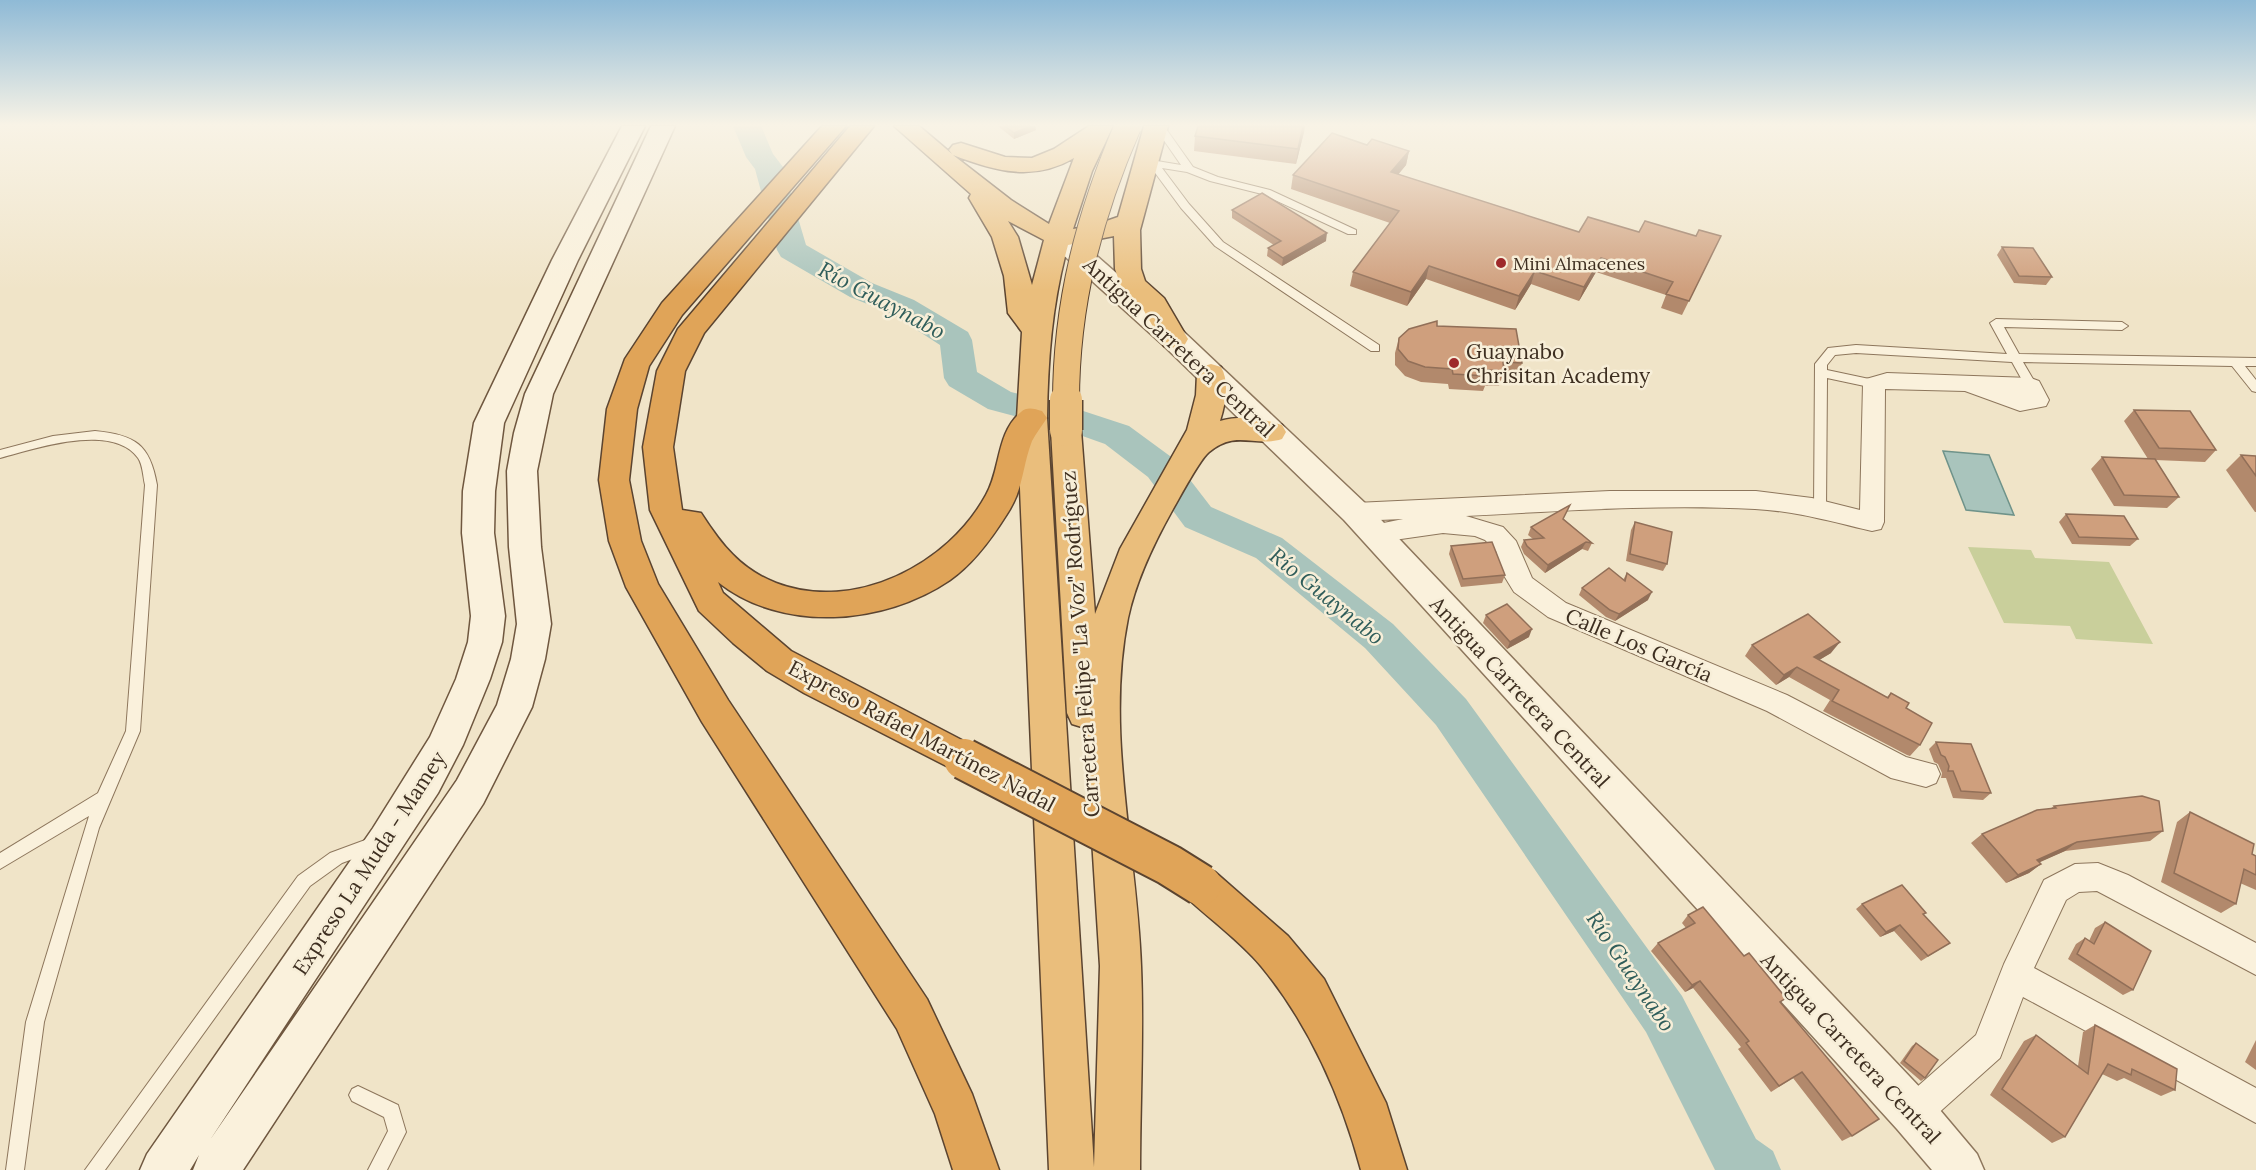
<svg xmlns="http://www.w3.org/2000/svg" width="2256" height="1170" font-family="Lora,serif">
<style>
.green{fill:#c9cf9b}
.water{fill:#a9c4bc;stroke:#6f938a;stroke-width:1.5}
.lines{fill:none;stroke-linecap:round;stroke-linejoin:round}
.river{fill:#a9c4bc;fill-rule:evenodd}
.service-casing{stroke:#8d765c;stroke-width:2}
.minor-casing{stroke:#8d765c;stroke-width:2}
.tertiary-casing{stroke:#8d765c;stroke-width:3}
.secondary-casing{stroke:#6f573f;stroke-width:3}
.trunk-casing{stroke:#5b4430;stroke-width:3}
.motorway-casing{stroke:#5b4430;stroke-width:3}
.service{fill:#faf1dc;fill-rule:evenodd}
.minor{fill:#faf1dc;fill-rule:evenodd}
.tertiary{fill:#faf1dc;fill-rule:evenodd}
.secondary{fill:#faf1dc;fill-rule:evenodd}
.trunk{fill:#eabe7c;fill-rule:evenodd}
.motorway{fill:#e0a458;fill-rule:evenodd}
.trunk-bridge-far1-casing{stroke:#5b4430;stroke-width:28;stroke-linecap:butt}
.trunk-bridge-casing{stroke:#5b4430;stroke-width:35;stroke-linecap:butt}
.motorway-bridge-casing{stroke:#5b4430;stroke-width:44;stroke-linecap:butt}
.trunk-bridge-far1{stroke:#eabe7c;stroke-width:26}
.trunk-bridge{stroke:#eabe7c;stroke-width:32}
.motorway-bridge{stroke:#e0a458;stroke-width:40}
.wall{fill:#b2896c}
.shaded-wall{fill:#916f58}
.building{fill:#cf9f7d;stroke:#916f58;stroke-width:1.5}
.poi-dot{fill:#9e2a2b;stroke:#f7eed8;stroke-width:2}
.labels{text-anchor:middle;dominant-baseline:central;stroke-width:5;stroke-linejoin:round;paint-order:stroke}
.far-poi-label{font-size:18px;fill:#3d2e20;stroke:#f7eed8;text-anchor:start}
.street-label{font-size:21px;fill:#3d2e20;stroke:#f7eed8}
.poi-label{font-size:21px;fill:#3d2e20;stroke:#f7eed8;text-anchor:start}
.water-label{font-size:22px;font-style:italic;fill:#2f5d5a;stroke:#f7eed8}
</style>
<rect width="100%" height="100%" fill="#f0e4c8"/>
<polygon class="green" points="1968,547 2031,550 2035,558 2109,562 2153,644 2076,639 2070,626 2004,623"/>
<polygon class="water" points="1943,451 1989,455 2014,515 1966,510"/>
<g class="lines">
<polygon class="river" points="733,126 761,126 773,154 783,167 806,245 872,283 914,300 968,332 972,340 977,372 1011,392 1068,406 1129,426 1174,459 1211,507 1282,538 1393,624 1466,699 1682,996 1756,1139 1773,1151 1781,1170 1715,1170 1646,1032 1436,725 1365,648 1256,558 1185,527 1148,477 1105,444 1060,428 988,409 949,386 944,378 940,345 892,314 850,297 781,257 777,250 755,169 746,157"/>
<g class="service-casing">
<g id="service">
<polygon points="1154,126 1164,126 1193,167 1218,177 1270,190 1356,230 1356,234 1348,234 1262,194 1210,181 1187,172 1162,168 1189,204 1223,242 1379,345 1379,351 1371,351 1215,246 1181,208 1153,170 1140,162 1145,159 1181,165"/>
<polygon points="1996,319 2122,322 2128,326 2122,330 2004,327 2019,354 2256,358 2256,366 2245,366 2256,380 2256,392 2252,391 2232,366 2023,362 2037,386 2031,390 2027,389 2012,362 1856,353 1835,355 1827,365 1827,370 1874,380 1880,384 1874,388 1827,378 1826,509 1825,512 1815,512 1814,509 1815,364 1828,348 1856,345 2007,354 1990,323"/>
<path d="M95 431C135 435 150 444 157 485L140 731 99 828 44 1022 24 1170H6L26 1022 89 816 0 869V853L98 793 126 731 145 485C143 477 143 465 138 458 112 422 34 449 0 458V450L53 436Z"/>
<polygon points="376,836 382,838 384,843 382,848 342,863 310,886 105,1170 85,1170 298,876 330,853"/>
<polygon points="358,1086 398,1105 406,1132 387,1170 368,1170 388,1131 384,1117 352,1101 349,1095 352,1089"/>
</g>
</g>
<g class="minor-casing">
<g id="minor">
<path d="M1887 373 2031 378 2039 381 2049 400 2046 406 2020 411 1965 391 1885 389 1884 522 1881 529 1872 531C1833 522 1795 511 1755 509 1659 504 1562 511 1466 516L1503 527 1516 541 1532 578 1566 603 1787 695 1906 757 1936 765 1940 774 1936 783 1926 787 1891 778 1767 711 1548 617 1514 592 1503 574 1496 551 1485 540 1475 536 1443 533 1373 543 1364 541 1361 534 1364 527 1403 519 1355 521 1346 518 1343 512 1346 506 1355 503 1610 491H1756L1812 498 1860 510 1863 384 1866 379Z"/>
<polygon points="2098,863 2128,875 2256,943 2256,975 2097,891 2079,892 2066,900 2034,968 2256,1088 2256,1123 2023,997 2000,1058 1925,1125 1913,1130 1901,1125 1896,1113 1901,1101 1976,1035 2004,964 2044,880 2075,864"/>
</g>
</g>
<g class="tertiary-casing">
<polygon id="tertiary" points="1058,228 1067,230 1184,332 1366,504 1929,1097 1977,1154 1984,1170 1932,1170 1897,1129 1344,520 1164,346 1049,242 1045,236 1049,230"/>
</g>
<g class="secondary-casing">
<polygon id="secondary" points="622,126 645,126 578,260 504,423 495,491 494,533 505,616 502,642 490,679 463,745 438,793 210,1140 457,780 497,705 511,659 517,624 509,547 507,471 514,433 525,394 651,126 675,126 553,394 537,471 541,547 551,624 545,659 532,707 483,804 243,1170 193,1170 199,1155 190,1170 140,1170 147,1154 373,828 430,737 456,679 468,642 471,616 462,533 463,491 474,423 552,260"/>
</g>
<g class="trunk-casing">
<path id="trunk" d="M894 126H919L952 154 949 150 953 145 961 143 1005 157 1032 158 1054 149 1089 126H1113L1092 171 1073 229 1092 226 1118 217 1144 126H1168L1140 230 1141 269 1145 281 1164 298 1188 339 1184 346 1174 348 1164 346 1143 309 1120 284 1115 269 1114 236 1068 245C1052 303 1048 358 1047 418L1094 1167 1100 966 1085 728 1072 724 1067 713 1051 430 1055 423 1066 419 1077 423 1081 430 1095 614 1120 549 1187 430 1196 395 1197 374 1201 367 1211 364 1221 367C1230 382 1225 405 1220 421 1241 415 1261 418 1282 425L1286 432 1282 439C1254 448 1237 429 1209 452 1200 459 1180 497 1173 509 1154 543 1136 580 1128 618 1105 733 1137 851 1141 966 1144 1034 1140 1102 1140 1170H1049L1017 418 1022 332 1008 313 1004 276 992 237 969 198 971 194ZM953 155C995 171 1033 182 1074 158L1049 224 1011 200ZM1008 221 1044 240 1032 285 1018 237Z"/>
</g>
<g class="motorway-casing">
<g id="motorway">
<polygon points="822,126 846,126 682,315 649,366 637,409 629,480 641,541 658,584 728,700 927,999 972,1094 999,1170 953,1170 935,1114 897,1029 702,722 626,587 609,541 599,480 607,409 625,359 662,303"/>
<path d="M850 126H874L704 333 685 371 673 447 682 510 701 513C721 544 740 569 776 583 854 613 948 565 986 495 1001 469 996 433 1021 412 1027 406 1035 409 1042 411L1047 418C1042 426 1036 433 1032 441 1022 467 1024 488 1007 514 992 538 973 564 950 580 884 625 782 633 718 582L723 593 791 651 977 748 982 759 977 770 964 775 804 693 767 671 733 643 699 611 650 510 643 447 657 371 678 329Z"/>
<path d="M1201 867 1215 872 1288 936 1324 979 1386 1103 1407 1170H1361C1342 1098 1309 1024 1261 966 1240 941 1211 920 1187 898L1181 885 1187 872Z"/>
</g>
</g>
<use href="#service" class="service"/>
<use href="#minor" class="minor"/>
<use href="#tertiary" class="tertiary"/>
<use href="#secondary" class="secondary"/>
<use href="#trunk" class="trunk"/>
<use href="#motorway" class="motorway"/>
<g class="trunk-bridge-far1-casing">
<path id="trunk-bridge-far1" d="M1066 402C1066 304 1089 215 1128 126"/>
</g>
<g class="trunk-bridge-casing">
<polyline id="trunk-bridge" points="1066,430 1066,400"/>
</g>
<g class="motorway-bridge-casing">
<polyline id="motorway-bridge" points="964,759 1169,865 1201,885"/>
</g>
<use href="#trunk-bridge-far1" class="trunk-bridge-far1"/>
<use href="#trunk-bridge" class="trunk-bridge"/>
<use href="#motorway-bridge" class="motorway-bridge"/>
</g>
<g class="wall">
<polygon points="998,126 1035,126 1036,130 1014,139"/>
<polygon points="1304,132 1296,164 1194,151 1195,136"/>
<polygon points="1367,145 1409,151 1406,165 1398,174 1579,232 1639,232 1714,250 1682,315 1661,308 1666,295 1596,272 1579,301 1531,284 1515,310 1426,279 1407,306 1350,286 1353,272 1390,223 1291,189 1293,175"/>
<polygon points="1232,210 1326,241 1282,266 1267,256 1268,248 1274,245 1232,218"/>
<polygon points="2002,247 2052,277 2046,285 2014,283 1997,255"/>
<polygon points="1399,338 1522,363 1517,378 1502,377 1499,386 1485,386 1483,391 1449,389 1448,384 1421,382 1405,376 1395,365 1395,353"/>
<polygon points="2134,410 2216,450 2205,462 2155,460 2179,497 2167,508 2114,506 2091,469 2102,457 2148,459 2124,421"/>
<polygon points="2241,455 2256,456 2256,512 2255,512 2226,470"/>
<polygon points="2066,514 2138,539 2130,546 2072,544 2059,522"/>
<polygon points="1564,519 1592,543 1588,551 1582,549 1545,573 1524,554 1521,547 1524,540 1533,539 1528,535 1531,527"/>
<polygon points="1635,522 1667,564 1663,571 1626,561 1631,530"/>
<polygon points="1451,546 1505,575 1502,583 1461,587 1449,554"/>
<polygon points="1627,573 1648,600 1615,621 1606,617 1579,595 1582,588 1623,580"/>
<polygon points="1486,615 1529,637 1507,649 1483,623"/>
<polygon points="1752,645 1831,653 1819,660 1887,697 1891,693 1906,708 1920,745 1910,756 1907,755 1823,711 1830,700 1789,677 1776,685 1745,656"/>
<polygon points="1936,742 1991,793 1983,800 1953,798 1946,778 1941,778 1942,773 1938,764 1934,762 1929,749"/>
<polygon points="2054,806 2163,831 2150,841 2065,851 2039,862 2041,864 2029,873 2006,883 1971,843 1982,834 2050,809"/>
<polygon points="2190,812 2252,854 2256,856 2256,890 2240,883 2236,904 2221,913 2161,882 2177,822"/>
<polygon points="1862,904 1950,943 1921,961 1894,931 1880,937 1856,909"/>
<polygon points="1688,915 1744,956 1786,998 1781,1002 1852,1136 1842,1141 1793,1078 1771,1092 1738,1049 1741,1047 1693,988 1685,992 1651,951 1658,943 1686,928 1682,923"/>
<polygon points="2105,922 2133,990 2123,995 2068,959 2076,944 2085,938 2089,941 2095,928"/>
<polygon points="2095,1025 2175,1090 2161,1096 2124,1078 2117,1081 2102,1074 2065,1137 2052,1143 1990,1095 2024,1041 2036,1035 2078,1066 2083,1032"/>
<polygon points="2256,1040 2256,1070 2245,1062"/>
<polygon points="1916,1043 1925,1078 1921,1081 1900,1063 1912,1046"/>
</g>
<g class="shaded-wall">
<polygon points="1031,126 1035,126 1036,130 1014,139 1014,133"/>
<polygon points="1303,126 1305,126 1304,132 1296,164 1298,149"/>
<polygon points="1409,151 1406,165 1389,186 1391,172"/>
<polygon points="1327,233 1326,241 1282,266 1283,258"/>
<polygon points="1601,258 1596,272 1579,301 1584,287"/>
<polygon points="1429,266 1426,279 1407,306 1411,292"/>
<polygon points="1535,271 1531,284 1515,310 1519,296"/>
<polygon points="1586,542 1582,549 1545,573 1548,565"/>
<polygon points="1652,592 1648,600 1615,621 1619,614"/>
<polygon points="1532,629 1529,637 1507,649 1510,642"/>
<polygon points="1840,642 1831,653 1806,668 1814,657"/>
<polygon points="1797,667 1789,677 1776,685 1784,675"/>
<polygon points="2077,842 2065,851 2025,869 2037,860"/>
<polygon points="2041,864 2029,873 2006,883 2018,875"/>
<polygon points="1900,925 1894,931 1880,937 1886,932"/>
<polygon points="1700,981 1693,988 1685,992 1692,985"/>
</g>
<g class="building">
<polygon points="1005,126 1031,126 1014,133"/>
<polygon points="1198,126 1303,126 1298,149 1195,136"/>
<polygon points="1332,133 1367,145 1372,139 1409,151 1391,172 1579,232 1588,217 1639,232 1645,221 1696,236 1699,230 1721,236 1689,301 1666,294 1673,282 1601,258 1584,287 1535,271 1519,296 1429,266 1411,292 1353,272 1399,211 1293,175"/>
<polygon points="1262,193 1327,233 1283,258 1268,248 1281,241 1232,210"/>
<polygon points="2002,247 2033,248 2052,277 2019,276"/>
<polygon points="1437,321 1437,326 1516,329 1522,363 1503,362 1504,371 1487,370 1488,376 1453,374 1452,369 1425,367 1408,361 1398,349 1399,338 1409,329"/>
<polygon points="2134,410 2190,411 2216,450 2159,448"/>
<polygon points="2241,455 2256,456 2256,476"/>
<polygon points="2102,457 2155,459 2179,497 2124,495"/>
<polygon points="1570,505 1563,519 1592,543 1586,542 1548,565 1527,546 1524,540 1544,538 1531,527"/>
<polygon points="2066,514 2124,516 2138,539 2079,537"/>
<polygon points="1635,522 1672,532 1667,564 1630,554"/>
<polygon points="1492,542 1505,575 1463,579 1451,546"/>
<polygon points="1609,568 1625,581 1627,573 1652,592 1619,614 1610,610 1582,588"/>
<polygon points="1507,604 1532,629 1510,642 1486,615"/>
<polygon points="1808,614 1840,642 1814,657 1888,698 1891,693 1909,703 1906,708 1932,723 1920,745 1832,701 1839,690 1797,667 1784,675 1752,645"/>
<polygon points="1936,742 1971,744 1991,793 1961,791 1953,771 1948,771 1949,766 1945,757 1941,755"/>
<polygon points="2142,796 2159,801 2163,831 2077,842 2037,860 2041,864 2018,875 1982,834 2037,810 2056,808 2054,806"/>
<polygon points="2190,812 2254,844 2252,854 2256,856 2256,875 2244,869 2236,904 2174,873"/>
<polygon points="1902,885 1926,913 1923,914 1950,943 1928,956 1900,925 1886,932 1862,904"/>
<polygon points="1703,907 1744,956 1749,953 1786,998 1780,1002 1879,1119 1852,1136 1802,1072 1779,1086 1746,1043 1749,1041 1700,981 1692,985 1658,943 1695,923 1688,915"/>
<polygon points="2105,922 2151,951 2133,990 2077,954 2085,938 2094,944"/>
<polygon points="2095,1025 2177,1069 2175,1090 2132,1069 2131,1075 2108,1064 2065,1137 2002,1089 2036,1035 2088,1074"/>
<polygon points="1916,1043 1938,1060 1925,1078 1904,1061"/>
</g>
<linearGradient id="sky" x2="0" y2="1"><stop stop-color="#8fbad6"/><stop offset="0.43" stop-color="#f8f3e6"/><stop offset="1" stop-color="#f8f3e6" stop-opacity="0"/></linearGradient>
<rect width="2256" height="290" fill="url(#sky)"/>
<g class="poi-dot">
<circle cx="1501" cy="263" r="6"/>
<circle cx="1454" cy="363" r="6"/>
</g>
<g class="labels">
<g class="far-poi-label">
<text x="1513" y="263">Mini Almacenes</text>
</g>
<g class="street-label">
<text transform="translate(1179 347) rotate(43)">Antigua Carretera Central</text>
<text transform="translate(1080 644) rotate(-94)">Carretera Felipe "La Voz" Rodríguez</text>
<text transform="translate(1639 645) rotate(23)">Calle Los García</text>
<text transform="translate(1520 692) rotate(47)">Antigua Carretera Central</text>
<text transform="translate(922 736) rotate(28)">Expreso Rafael Martínez Nadal</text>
<text transform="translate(369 863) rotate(-57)">Expreso La Muda - Mamey</text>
<text transform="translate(1851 1048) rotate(47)">Antigua Carretera Central</text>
</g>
<g class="poi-label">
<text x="1466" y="351">Guaynabo<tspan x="1466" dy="24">Chrisitan Academy</tspan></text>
</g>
<g class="water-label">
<text transform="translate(882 300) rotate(28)">Río Guaynabo</text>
<text transform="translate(1327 596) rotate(39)">Río Guaynabo</text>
<text transform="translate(1631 971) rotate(56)">Río Guaynabo</text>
</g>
</g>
</svg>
